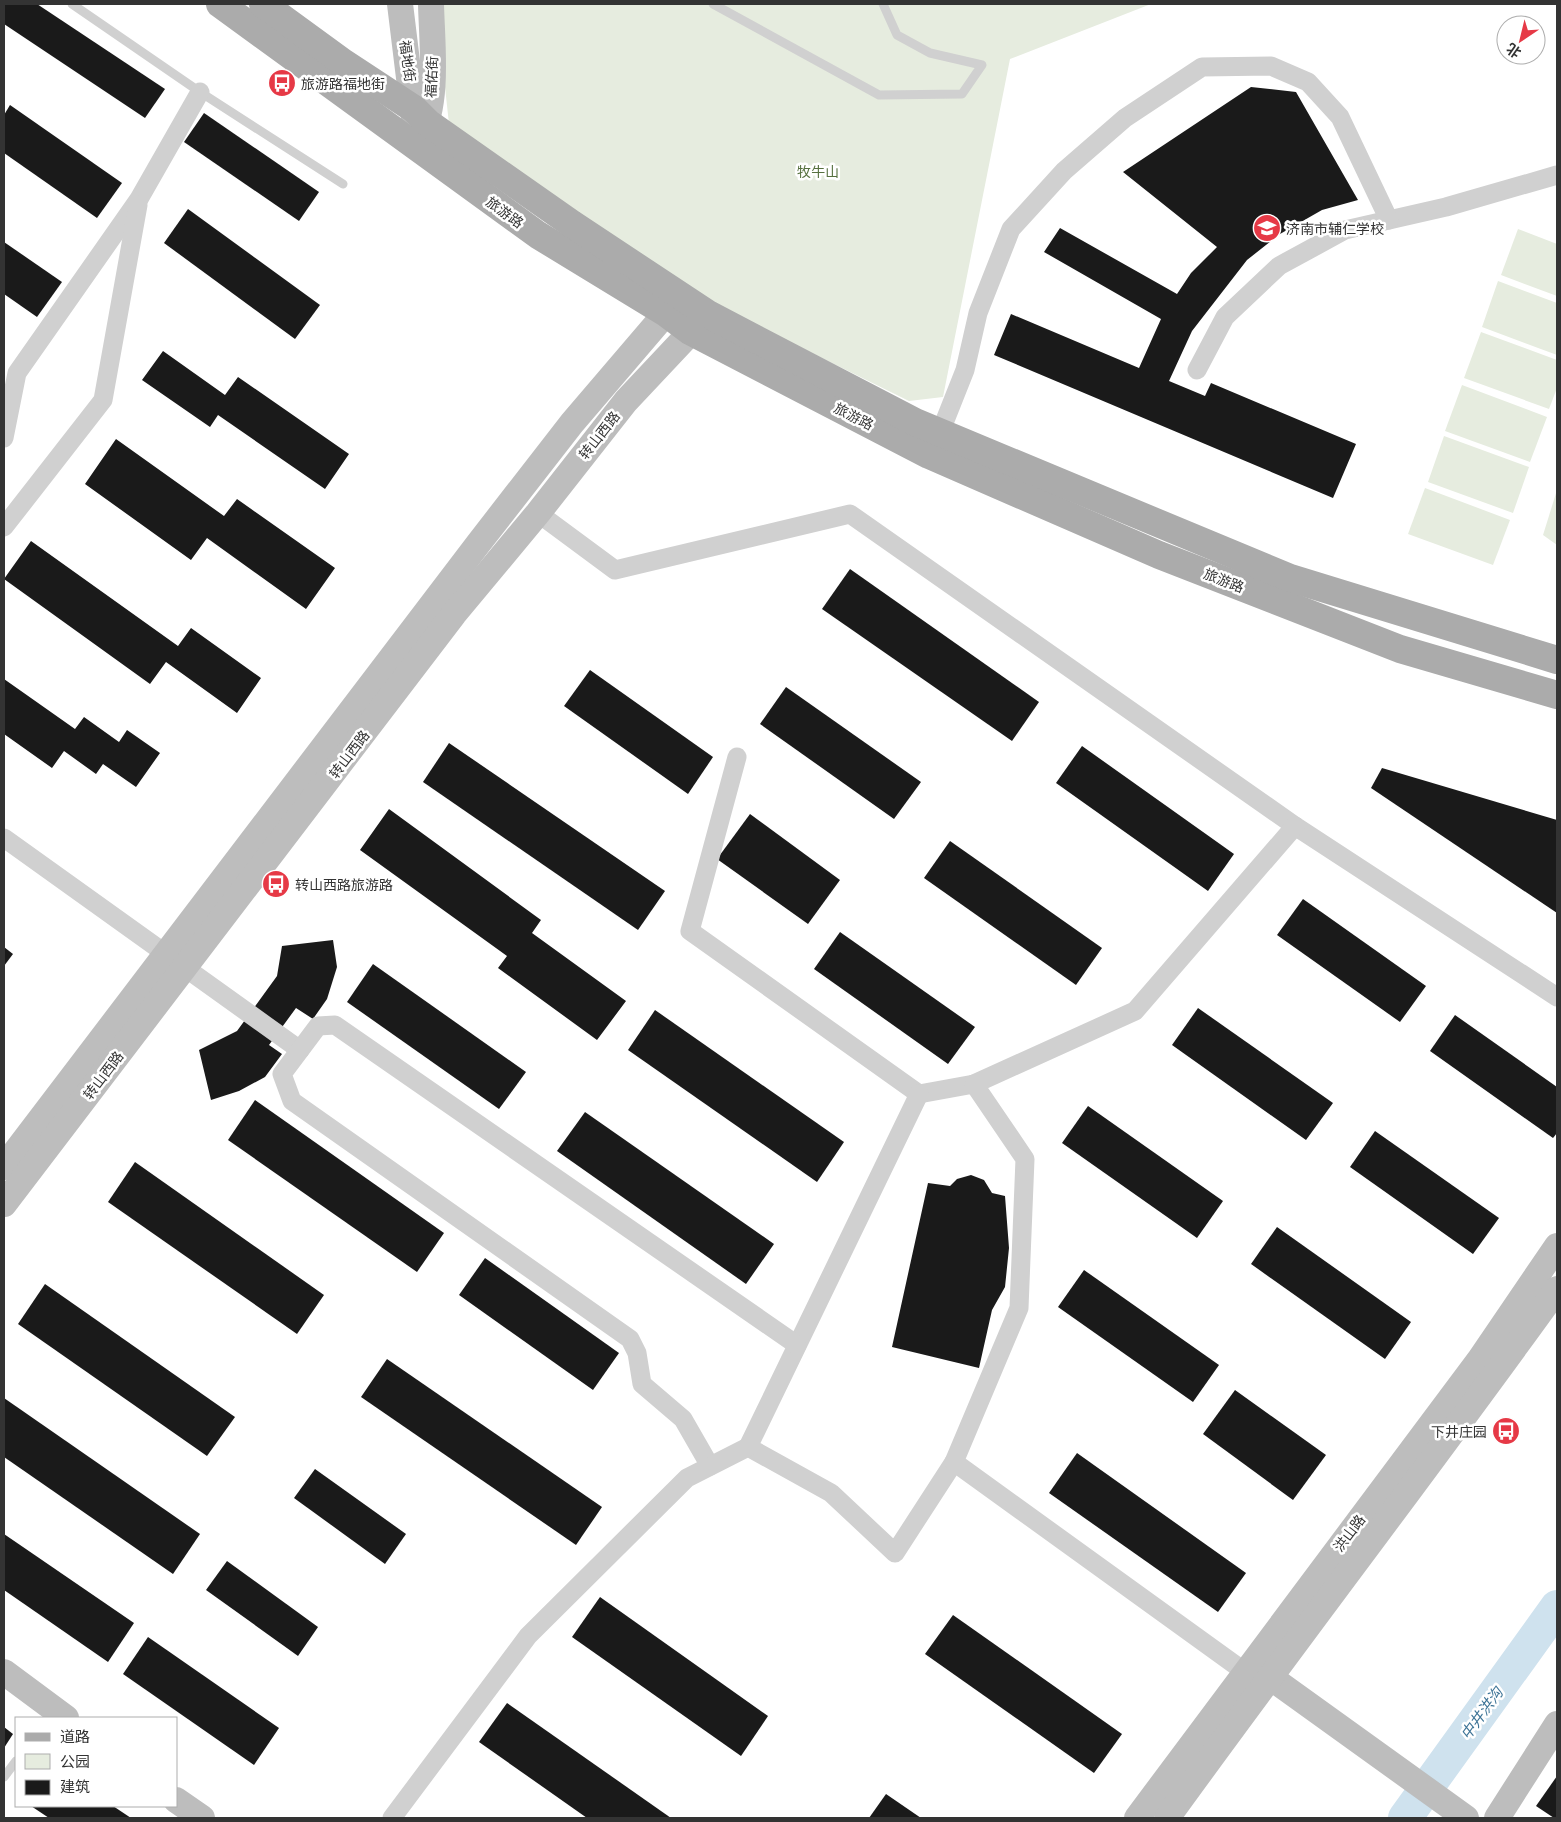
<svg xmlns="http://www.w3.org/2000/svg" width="1561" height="1822" font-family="Barlow,'Noto Sans SC',sans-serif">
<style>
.green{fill:#e6ecdf}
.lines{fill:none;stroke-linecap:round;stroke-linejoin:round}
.river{stroke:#cfe2ee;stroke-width:34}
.building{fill:#1a1a1a}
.lane{stroke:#d0d0d0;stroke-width:9}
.street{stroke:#d0d0d0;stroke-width:19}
.secondary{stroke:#bdbdbd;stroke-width:26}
.primary{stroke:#ababab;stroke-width:28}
.labels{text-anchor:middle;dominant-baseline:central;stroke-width:5;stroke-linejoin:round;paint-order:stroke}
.street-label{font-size:14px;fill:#333;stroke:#fff}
.poi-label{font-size:14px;fill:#333;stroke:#fff;text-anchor:start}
.park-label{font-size:14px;fill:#56703f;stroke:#fff}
.water-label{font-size:15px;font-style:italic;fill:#3f7597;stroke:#fff}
</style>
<rect width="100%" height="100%" fill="#fff"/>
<g class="green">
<polygon points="440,4 1151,4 1010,59 943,397 909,401 692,294 449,124 440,41"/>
<polygon points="1518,229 1557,244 1557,296 1501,275"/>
<polygon points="1498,281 1557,303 1557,355 1482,327"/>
<polygon points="1481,332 1557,360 1557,388 1549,409 1464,378"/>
<polygon points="1462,385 1547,417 1530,462 1445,431"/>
<polygon points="1444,436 1529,467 1513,513 1428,482"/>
<polygon points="1425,488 1510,520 1493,565 1408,534"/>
<polygon points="1557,490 1557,545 1543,535"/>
</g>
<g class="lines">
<polyline class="river" points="1405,1818 1557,1607"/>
</g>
<g class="building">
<polygon points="4,4 37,4 165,89 145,118 4,24"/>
<polygon points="1251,87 1296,92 1358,200 1322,210 1280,234 1247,260 1192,331 1169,381 1205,396 1211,383 1356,444 1333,498 994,355 1011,314 1139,368 1161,319 1044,252 1060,228 1177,294 1191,273 1217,247 1123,172"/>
<polygon points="10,105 122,183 97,218 4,153 4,115"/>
<polygon points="204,113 319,192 299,221 184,142"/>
<polygon points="188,209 320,305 295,339 164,243"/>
<polygon points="4,242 62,282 37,317 4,294"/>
<polygon points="163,351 225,395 238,377 349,454 325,489 218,415 210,427 142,380"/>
<polygon points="116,439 224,516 237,499 335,568 306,609 207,538 191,560 85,484"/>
<polygon points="31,541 178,646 191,628 261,678 237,713 166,662 150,684 4,579"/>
<polygon points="850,569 1039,702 1012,741 822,609"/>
<polygon points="590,670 713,757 688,794 564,706"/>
<polygon points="4,679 75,729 84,717 119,742 127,730 160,753 136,787 103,764 96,774 64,751 52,768 4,734"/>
<polygon points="786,687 921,782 894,819 760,724"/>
<polygon points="449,743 665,891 638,930 423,782"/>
<polygon points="1082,746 1234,854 1208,891 1056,783"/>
<polygon points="1382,768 1557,820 1557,913 1371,788"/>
<polygon points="389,809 541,920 532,933 626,1001 597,1040 498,968 507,956 360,850"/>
<polygon points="750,814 840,880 808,924 717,859"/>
<polygon points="950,841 1102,948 1076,985 924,878"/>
<polygon points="1303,899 1426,986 1400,1022 1277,935"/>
<polygon points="840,932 975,1027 948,1064 814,969"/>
<polygon points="333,940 337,967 327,999 313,1019 296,1008 269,1045 282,1054 265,1077 239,1091 211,1100 199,1050 237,1031 277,976 282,946"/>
<polygon points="4,947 13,954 4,966"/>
<polygon points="373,964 526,1072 499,1109 347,1002"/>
<polygon points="1198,1008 1333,1103 1306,1140 1172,1045"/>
<polygon points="655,1010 844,1142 817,1182 628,1050"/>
<polygon points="1455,1015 1557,1087 1557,1133 1553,1138 1430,1051"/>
<polygon points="255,1100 444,1233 417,1272 228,1140"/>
<polygon points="1088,1106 1223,1201 1197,1238 1062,1143"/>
<polygon points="585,1112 774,1244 746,1284 557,1151"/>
<polygon points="1375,1131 1499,1218 1473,1254 1350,1167"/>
<polygon points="135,1162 324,1295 297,1334 108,1202"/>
<polygon points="971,1175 984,1180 992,1193 1005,1196 1009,1248 1005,1287 992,1310 979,1368 892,1347 928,1183 950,1186 957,1179"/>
<polygon points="1277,1227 1411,1322 1385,1359 1251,1264"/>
<polygon points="485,1258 619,1353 593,1390 459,1295"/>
<polygon points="1084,1270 1219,1365 1193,1402 1058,1307"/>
<polygon points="45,1284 235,1417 207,1456 18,1324"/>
<polygon points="387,1359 602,1507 576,1545 361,1397"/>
<polygon points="1235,1390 1326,1455 1293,1500 1203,1434"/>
<polygon points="4,1398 200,1534 173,1574 4,1457"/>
<polygon points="1077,1453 1246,1573 1218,1612 1049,1493"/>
<polygon points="315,1469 406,1534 385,1564 294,1498"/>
<polygon points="4,1534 134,1623 108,1662 4,1590"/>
<polygon points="227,1561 318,1627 298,1656 206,1590"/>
<polygon points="600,1597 768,1716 741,1756 572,1637"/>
<polygon points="953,1615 1122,1734 1094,1773 925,1654"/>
<polygon points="148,1637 279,1728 254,1765 123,1674"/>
<polygon points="507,1703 671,1818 587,1818 479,1742"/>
<polygon points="4,1727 13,1734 4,1748"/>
<polygon points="1557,1776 1557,1818 1554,1818 1536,1806"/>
<polygon points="886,1794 921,1818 869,1818"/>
<polygon points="31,1806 113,1806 131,1818 49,1818"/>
</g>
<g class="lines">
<g class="lane">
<polyline points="72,4 200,92 343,184"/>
<polyline points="713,4 879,95 962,94 982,65 930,53 897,35 883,4"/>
<polyline points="4,1777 16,1761"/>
</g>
<g class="street">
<polyline points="1197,370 1225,317 1279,266 1345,230 1446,207 1557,175"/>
<polyline points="940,433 965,370 978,313 1011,229 1064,171 1125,118 1202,67 1271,66 1308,82 1340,117 1389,220"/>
<polyline points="4,438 17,373 139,199 200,92"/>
<polyline points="538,513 615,570 850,514 1295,826 1557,997"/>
<polyline points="4,527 103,400 138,205"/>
<polyline points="737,757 690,931 919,1094 974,1084"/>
<polyline points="4,838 300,1050"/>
<polyline points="919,1094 748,1447 831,1493 895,1553 954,1462"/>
<polyline points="710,1466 683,1419 642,1384 637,1353 630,1339 292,1101 282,1074 318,1026 335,1025 797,1345"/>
<polyline points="1245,1672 954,1462 1019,1308 1025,1159 974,1084 1135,1011 1295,826"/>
<polyline points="392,1818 528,1636 687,1478 748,1447"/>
</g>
<g class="secondary">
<polyline points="400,4 415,127"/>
<path d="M420 138C439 102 432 45 431 4"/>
<polyline points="4,1167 478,544 572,423 666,313 676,295"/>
<polyline points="4,1204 454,614 538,513 626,401 705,317"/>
<polyline points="4,1672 66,1718"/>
<polyline points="1270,1677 1466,1818"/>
<polyline points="176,1800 202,1818"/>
<polyline points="1137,1818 1480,1359 1557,1246"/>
<path d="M1167 1818C1295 1641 1429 1467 1557 1289"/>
<polyline points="1497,1818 1557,1724"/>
</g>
<g class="primary">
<polyline points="220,4 538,235 666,313 690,331 929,455 1159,555 1400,649 1557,695"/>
<polyline points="263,4 344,63 414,109 428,123 572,224 708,314 915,422 1290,578 1557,660"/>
</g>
</g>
<defs>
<g id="bus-disc" transform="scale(1.4375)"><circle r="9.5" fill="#e63946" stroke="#fff"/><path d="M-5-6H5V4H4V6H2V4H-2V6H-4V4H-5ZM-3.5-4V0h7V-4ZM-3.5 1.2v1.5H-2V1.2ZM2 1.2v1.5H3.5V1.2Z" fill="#fff"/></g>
<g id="school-disc" transform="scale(1.4375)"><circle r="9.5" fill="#e63946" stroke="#fff"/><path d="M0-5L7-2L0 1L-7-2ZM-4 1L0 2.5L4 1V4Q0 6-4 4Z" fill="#fff"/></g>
</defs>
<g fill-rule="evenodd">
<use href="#bus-disc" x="282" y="83"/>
<use href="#school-disc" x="1267" y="228"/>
<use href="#bus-disc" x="276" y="884"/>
<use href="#bus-disc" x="1506" y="1431"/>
</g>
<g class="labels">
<g class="street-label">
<text transform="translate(408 61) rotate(82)">福地街</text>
<text transform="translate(431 77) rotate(-87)">福佑街</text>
<text transform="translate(505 212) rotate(36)">旅游路</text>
<text transform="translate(854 416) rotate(27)">旅游路</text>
<text transform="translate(599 435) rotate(-52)">转山西路</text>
<text transform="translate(1224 580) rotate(21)">旅游路</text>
<text transform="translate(349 754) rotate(-53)">转山西路</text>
<text transform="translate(103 1075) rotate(-53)">转山西路</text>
<text transform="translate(1349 1533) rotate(-53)">洪山路</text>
</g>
<g class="poi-label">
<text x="301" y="83">旅游路福地街</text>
<text x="1286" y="228">济南市辅仁学校</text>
<text x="295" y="884">转山西路旅游路</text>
<text x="1487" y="1431" text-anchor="end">下井庄园</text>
</g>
<g class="park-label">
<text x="818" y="171">牧牛山</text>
</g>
<g class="water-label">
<text transform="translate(1481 1713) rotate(-54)">中井洪沟</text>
</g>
</g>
<rect width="1561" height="1822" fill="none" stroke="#333333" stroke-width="10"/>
<rect x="15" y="1717" width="162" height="90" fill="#ffffff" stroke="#adadad"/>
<rect x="25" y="1733" width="25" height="8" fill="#ababab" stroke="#adadad"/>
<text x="60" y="1742" font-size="15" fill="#333333">道路</text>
<rect x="25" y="1754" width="25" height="15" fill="#e6ecdf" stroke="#adadad"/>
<text x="60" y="1767" font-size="15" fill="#333333">公园</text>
<rect x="25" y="1780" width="25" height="15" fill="#1a1a1a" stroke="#adadad"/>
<text x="60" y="1792" font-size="15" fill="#333333">建筑</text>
<g transform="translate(1521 40) rotate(215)"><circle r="24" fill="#ffffff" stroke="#adadad"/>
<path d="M0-4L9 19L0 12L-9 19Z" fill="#e63946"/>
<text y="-8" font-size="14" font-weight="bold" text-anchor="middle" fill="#333333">北</text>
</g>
</svg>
